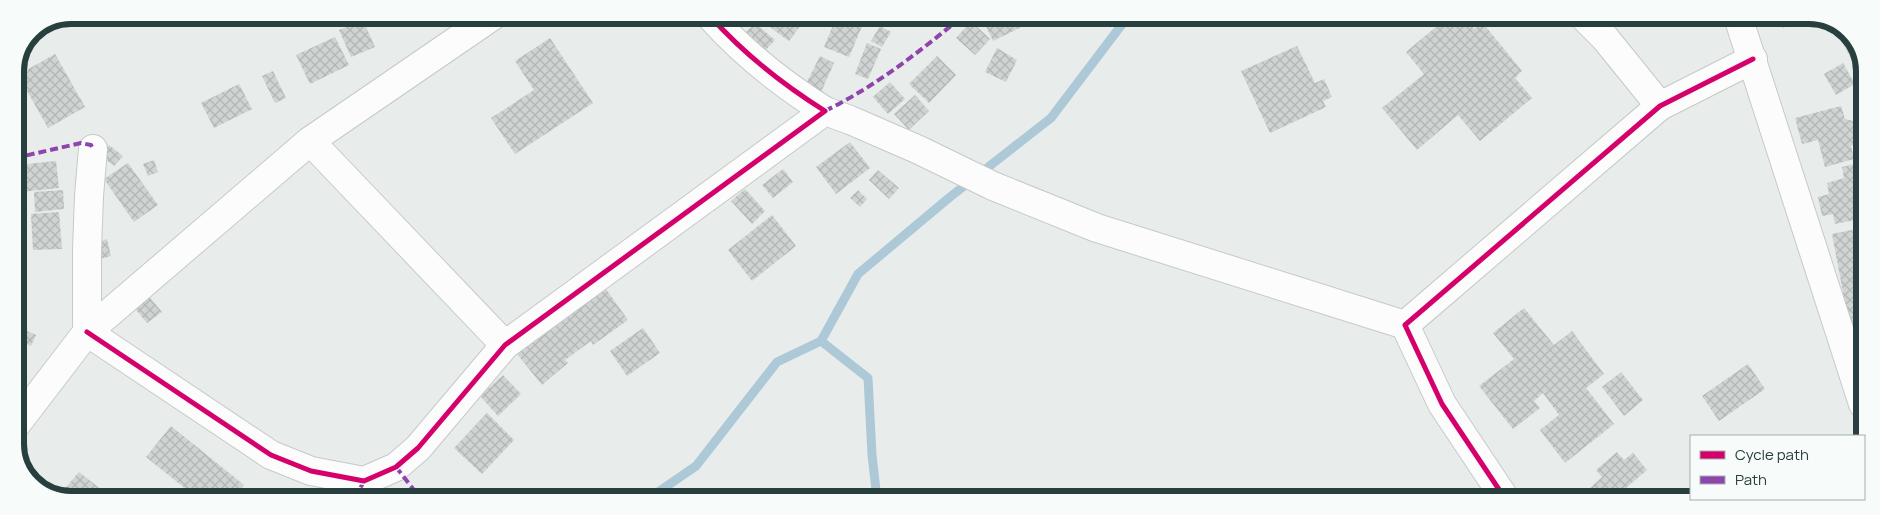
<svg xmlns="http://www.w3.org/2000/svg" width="1880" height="515" font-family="Manrope,sans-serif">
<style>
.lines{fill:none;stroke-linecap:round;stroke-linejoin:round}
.stream{stroke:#adc9d7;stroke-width:9}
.building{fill:url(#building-cross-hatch)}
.street-casing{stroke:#c5cac8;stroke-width:30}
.street{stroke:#fcfcfc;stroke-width:28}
.quiet{stroke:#8e44ad;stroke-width:4;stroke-dasharray:8 4;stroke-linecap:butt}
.cycleway-casing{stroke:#f7fbfa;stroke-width:8}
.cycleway{stroke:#d6006c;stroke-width:5}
.rim{fill:none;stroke:#273f3e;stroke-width:6}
</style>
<defs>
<pattern id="building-cross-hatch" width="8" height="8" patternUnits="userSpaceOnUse" patternTransform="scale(1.25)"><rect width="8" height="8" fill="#cfd4d3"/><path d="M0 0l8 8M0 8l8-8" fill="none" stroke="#b2b7b6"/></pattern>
</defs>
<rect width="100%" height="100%" fill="#e8edeb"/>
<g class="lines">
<g class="stream">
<polyline points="821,341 868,378 872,455 877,499"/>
<polyline points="648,499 696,466 777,362 821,341 858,274 950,197 1051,118 1123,23 1125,16"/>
</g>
</g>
<g class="building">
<polygon points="82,15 97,15 86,22"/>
<polygon points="308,15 338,15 314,27"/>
<polygon points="716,16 742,16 745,19 733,32"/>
<polygon points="763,16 790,16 802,24 789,41 760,20"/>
<polygon points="837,16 844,16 863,24 849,57 824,47"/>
<polygon points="981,16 1031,16 1034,21 993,41"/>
<polygon points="1449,16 1464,16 1474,29 1482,22 1522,71 1515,78 1532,98 1480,141 1458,115 1417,150 1382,108 1424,74 1406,52"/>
<polygon points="1779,17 1814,17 1783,28"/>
<polygon points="363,20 375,47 351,57 339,30"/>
<polygon points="971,21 990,39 975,55 956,38"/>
<polygon points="755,23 775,40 764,52 744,34"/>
<polygon points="880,26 891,32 882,47 871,41"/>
<polygon points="1850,33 1863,62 1855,66 1840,38"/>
<polygon points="335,37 349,65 310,84 296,55"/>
<polygon points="550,38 593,103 515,154 491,118 534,90 515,61"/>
<polygon points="867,43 881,49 868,79 855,74"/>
<polygon points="1297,46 1315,83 1324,79 1332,97 1323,101 1326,107 1270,133 1241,71"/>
<polygon points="997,48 1017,60 1006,82 985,72"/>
<polygon points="55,54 85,107 48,128 18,75"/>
<polygon points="820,56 834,63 821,92 806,84"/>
<polygon points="937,56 956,75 929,103 909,84"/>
<polygon points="1843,63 1855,84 1836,95 1824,74"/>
<polygon points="273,71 286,98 275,103 262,76"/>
<polygon points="890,82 905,99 888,114 873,97"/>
<polygon points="239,84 252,109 214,128 201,103"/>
<polygon points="915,95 929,111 909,130 894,114"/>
<polygon points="1841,106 1845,119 1853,121 1860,143 1851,146 1854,159 1825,167 1818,140 1802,144 1795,118"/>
<polygon points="15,109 26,129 15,135"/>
<polygon points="1865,112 1865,136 1864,136 1858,113"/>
<polygon points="850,142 870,168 836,194 816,167"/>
<polygon points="109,145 123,156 114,166 100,155"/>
<polygon points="154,160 158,172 148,176 143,164"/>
<polygon points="56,161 59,188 21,192 18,165"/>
<polygon points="128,163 158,205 134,222 104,179"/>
<polygon points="1854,164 1856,171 1864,169 1864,179 1857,181 1864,218 1835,224 1833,214 1822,216 1818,197 1829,194 1827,183 1844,178 1842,167"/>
<polygon points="783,169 793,182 773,198 762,185"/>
<polygon points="878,170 899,188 889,199 869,180"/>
<polygon points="745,189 765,211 752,224 731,201"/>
<polygon points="63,190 64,209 35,212 34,192"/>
<polygon points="858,190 867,199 860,207 850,198"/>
<polygon points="59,212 62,249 33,250 31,214"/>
<polygon points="15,213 24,213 23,244 15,244"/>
<polygon points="772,215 796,246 752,281 728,250"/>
<polygon points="1861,228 1864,243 1864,322 1849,324 1832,234"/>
<polygon points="107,239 111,256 96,260 91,244"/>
<polygon points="15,265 24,267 16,298 15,298"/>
<polygon points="606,289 628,320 593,345 591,341 565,360 568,363 542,385 517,354"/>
<polygon points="145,292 162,312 147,323 131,304"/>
<polygon points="1524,308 1554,345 1572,331 1604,374 1586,388 1614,424 1565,463 1540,430 1559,415 1543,393 1534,401 1540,408 1513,429 1479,386 1514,359 1493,333"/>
<polygon points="16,326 36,335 31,346 15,339"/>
<polygon points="643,328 660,353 627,376 610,351"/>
<polygon points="15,346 25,350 15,371"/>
<polygon points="1748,364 1765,389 1719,421 1702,396"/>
<polygon points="1621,372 1643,400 1624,416 1602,387"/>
<polygon points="503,375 521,394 498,416 480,396"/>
<polygon points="487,413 514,440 482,474 454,448"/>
<polygon points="171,426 244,485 233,498 197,498 146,457"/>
<polygon points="1617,452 1624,460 1633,453 1647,470 1612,500 1600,500 1590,488 1602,477 1596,470"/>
<polygon points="79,472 112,498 57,498"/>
</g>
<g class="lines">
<g class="street-casing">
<g id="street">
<polyline points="1584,17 1605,38 1660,106"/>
<polyline points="1738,17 1863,404"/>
<polyline points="825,111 850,120 919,150 993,186 1097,228 1405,325"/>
<polyline points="310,141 505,345"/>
<path d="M87 332 271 455 311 471 364 481 396 467 418 448 505 345 825 111C782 84 744 54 710 16"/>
<polyline points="87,332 87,250 89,196 93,149"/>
<polyline points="15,426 87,332 310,141 494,15"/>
<polyline points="1506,500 1442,404 1405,325 1660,106 1753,59"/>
</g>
</g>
<use href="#street" class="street"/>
<g class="quiet">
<path d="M825 111C876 86 919 52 963 16"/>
<polyline points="15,158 81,143 91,145 93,149"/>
<polyline points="396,467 421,499"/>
<polyline points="355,498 364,481"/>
</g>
<g class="cycleway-casing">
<g id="cycleway">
<path d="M87 332 271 455 311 471 364 481 396 467 418 448 505 345 825 111C782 84 744 54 710 16"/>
<polyline points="1506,500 1442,404 1405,325 1660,106 1753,59"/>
</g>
</g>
<use href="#cycleway" class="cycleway"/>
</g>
<path d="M0 0H1880V515H0ZM71 24H1809A47 47 0 0 1 1856 71V444A47 47 0 0 1 1809 491H71A47 47 0 0 1 24 444V71A47 47 0 0 1 71 24Z" fill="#f7fbfa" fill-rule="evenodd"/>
<path class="rim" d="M71 24H1809A47 47 0 0 1 1856 71V444A47 47 0 0 1 1809 491H71A47 47 0 0 1 24 444V71A47 47 0 0 1 71 24Z"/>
<rect x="1690" y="435" width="175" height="65" fill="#f7fbfa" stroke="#a4b0af"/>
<rect x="1700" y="451" width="25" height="8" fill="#d6006c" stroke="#a4b0af"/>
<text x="1735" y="460" font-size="15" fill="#273f3e">Cycle path</text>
<rect x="1700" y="476" width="25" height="8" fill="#8e44ad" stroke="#a4b0af"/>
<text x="1735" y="485" font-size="15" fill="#273f3e">Path</text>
</svg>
